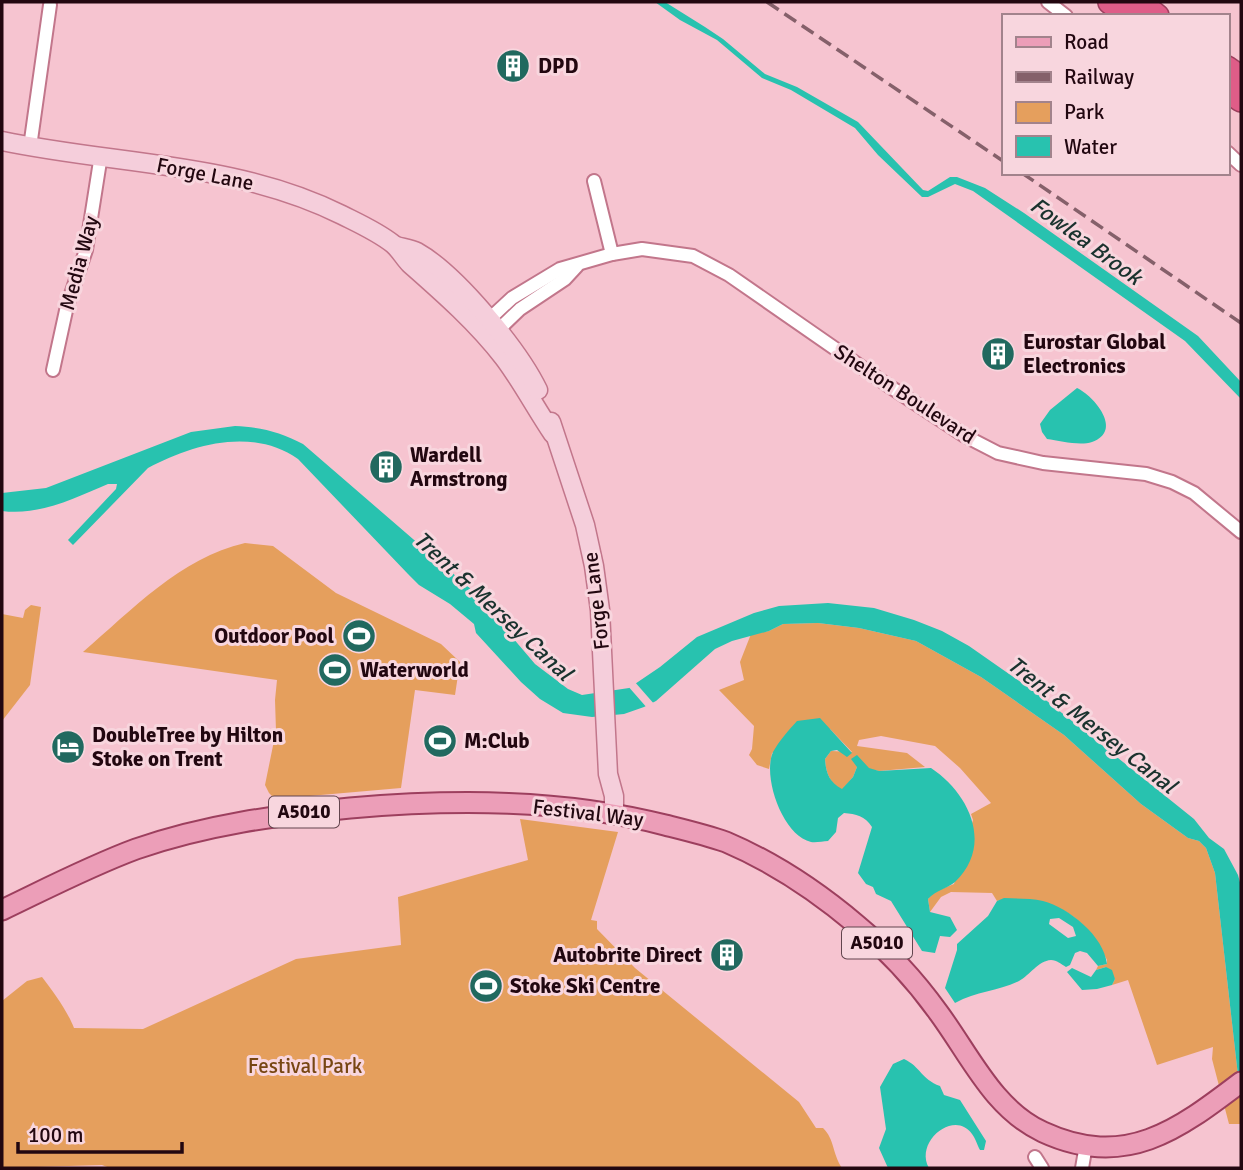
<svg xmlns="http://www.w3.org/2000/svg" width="1243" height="1170" font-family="Signika,sans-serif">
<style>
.green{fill:#e59f5d}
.water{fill:#28c2af;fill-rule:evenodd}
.pier{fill:#f6c4d0}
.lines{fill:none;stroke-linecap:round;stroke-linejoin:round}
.street-casing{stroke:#c2768b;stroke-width:16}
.secondary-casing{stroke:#c2768b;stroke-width:21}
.primary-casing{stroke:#9d3f5e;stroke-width:23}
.highway-casing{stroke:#9d3f5e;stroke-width:26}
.street{stroke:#fff;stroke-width:12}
.secondary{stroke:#f5cedb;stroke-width:18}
.primary{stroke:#ec9eb8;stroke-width:19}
.highway{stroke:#df5d88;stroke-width:23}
.rail{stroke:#85606a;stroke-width:3.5;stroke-dasharray:14 7;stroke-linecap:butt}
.labels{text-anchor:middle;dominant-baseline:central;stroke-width:6;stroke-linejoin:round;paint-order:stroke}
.shield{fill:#f8d6de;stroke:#62454e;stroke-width:2}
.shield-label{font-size:19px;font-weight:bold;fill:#220710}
.poi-label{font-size:21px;font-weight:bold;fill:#220710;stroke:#f8d6de;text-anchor:start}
.street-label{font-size:21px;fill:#220710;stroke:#f8d6de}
.park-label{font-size:21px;fill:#774612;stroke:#f8d6de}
.water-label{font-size:23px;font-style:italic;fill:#1a322e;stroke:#f8d6de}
</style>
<rect width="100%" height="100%" fill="#f6c4d0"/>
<g class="green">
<path d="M245 543 273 546 336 593 441 644 460 662 455 695 415 690 401 788 275 799 269 793 265 785 276 731 275 700 277 680 83 652C132 610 180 558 245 543Z"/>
<polygon points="31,605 41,607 30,685 2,721 2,614 23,618 25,610"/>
<path d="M818 623 859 628 916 641 981 677 1064 735 1141 804 1188 838 1199 841 1206 848 1215 873 1241 1102V1124H1229L1212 1059 1213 1047 1157 1065 1128 980 1112 985 1115 979 1106 967 1096 970 1098 966 1107 964V960C1090 924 1064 902 1024 900 1014 899 1006 898 997 901L992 893 951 892 941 897 930 912 928 899 934 892 954 884 973 820 971 814 991 803 960 768 935 746 881 736 859 740 857 746 907 753 925 767 879 771 857 767 853 777 842 790C829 782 826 773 825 759L831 751 852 752 830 729 772 753 769 769 757 765 749 755 752 749 754 726 719 690 744 680 740 662 751 634 769 631 783 624Z"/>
<path d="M520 819 618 832 591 920 597 921V929L635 968 799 1102 816 1128H823C835 1140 832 1153 842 1168H110L102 1165 2 1168V1001L27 981 42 977C53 991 68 1012 74 1028L143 1029 296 959 401 945 398 897 528 860Z"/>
</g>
<g class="water">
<polygon points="655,2 665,2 705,27 723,39 765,74 797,87 858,122 923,190 928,191 950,177 957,177 985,188 1024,213 1198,336 1241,382 1241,399 1185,341 973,191 955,184 928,197 922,197 878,155 855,128 791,90 762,78 717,40 680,20"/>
<path d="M1077 388C1094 396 1124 431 1092 442 1080 446 1060 441 1047 439L1042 432 1040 424 1050 410Z"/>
<path d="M235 426C260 427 281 432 303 444L472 590 535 664 568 689 582 695 629 688 660 667 697 637 754 613 779 606 828 603 874 608 914 620 942 631 969 646 1042 697 1194 819 1209 838 1224 849 1238 875 1241 886V1102L1215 873 1206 848 1199 841 1188 838 1141 804 1064 735 981 677 916 641 859 628 818 623 783 624 769 631 732 641 715 649 656 701 644 707 624 714 592 717 563 713 540 699 521 682 476 633 474 624 450 604 419 585 408 574 298 459C252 427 193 444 148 468L73 545 68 540 116 489 117 484H108C75 498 39 516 2 511V493L46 488 191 432Z"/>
<path d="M352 620 360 623 364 631 373 637 372 645C367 650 362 648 356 652L347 649 344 642 349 639C343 632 342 623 352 620Z"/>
<path d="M820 718 852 753 847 757 837 750 831 751 825 759C826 773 829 782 842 789L853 777 857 767 851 759 857 755 869 768 879 771 931 768C969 793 994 845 955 882 947 889 936 890 928 899L930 912 950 917 957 930 950 937 940 936 935 953 922 951 891 901 876 894 873 887 866 884 858 873 872 827C865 816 856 814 844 813L838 818 836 832 828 841C823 841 816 843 811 842 783 836 762 777 773 752 779 741 789 730 797 721Z"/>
<path d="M1004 898C1017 899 1031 898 1043 901 1069 908 1104 936 1107 964L1098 966 1087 953 1080 951 1075 953 1070 965 1066 967C1061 964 1057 960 1051 960 1038 961 1030 975 1019 981 998 991 977 991 955 1003L945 988 957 950V944L988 916 997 901ZM1059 918 1073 927 1076 936 1068 938 1049 924 1050 919Z"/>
<polygon points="1106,967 1112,970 1115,979 1112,985 1097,989 1082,990 1067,972 1072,968 1091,977 1096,970"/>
<path d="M904 1059C921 1067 921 1079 940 1086L944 1095 960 1100 986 1141 984 1150H980C977 1145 976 1139 972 1134 955 1109 914 1141 929 1168H888L879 1148 886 1129 880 1087 893 1064Z"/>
</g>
<polygon class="pier" points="634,681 655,705 648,709 627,685"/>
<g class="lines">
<g class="street-casing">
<g id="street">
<polyline points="1048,2 1066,16"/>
<polyline points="30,147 50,5"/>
<polyline points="1227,152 1241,165"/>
<polyline points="594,181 612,254"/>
<polyline points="484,324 512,298 560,269 612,254 642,249 693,256 729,275 886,384 965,436 998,453 1043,463 1146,474 1172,482 1194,493 1241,532"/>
<polyline points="494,334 520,309 565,279 577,266"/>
<polyline points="53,370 67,306 86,250 101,155"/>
<polyline points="1035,1157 1042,1168"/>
<polyline points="1082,1168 1086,1145"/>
</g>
</g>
<g class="secondary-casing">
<g id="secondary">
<path d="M2 141C116 165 236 162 342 215 360 224 378 232 393 244 400 250 404 258 410 264 443 293 477 323 504 358 522 382 536 409 553 434"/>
<path d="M396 246C403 248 411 249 417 252 456 274 518 349 538 390"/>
<polyline points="551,422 585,525 594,566 600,610 608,774 614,796 614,813"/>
</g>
</g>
<g class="primary-casing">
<path id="primary" d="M2 910C46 889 90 866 136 849 205 825 278 815 350 808 455 799 563 799 665 825 685 830 706 835 726 842 773 862 818 892 857 925 887 950 915 980 938 1012 970 1055 993 1109 1043 1132 1125 1170 1178 1130 1241 1082"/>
</g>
<g class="highway-casing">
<g id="highway">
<polyline points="1110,2 1129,16"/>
<polyline points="1139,2 1157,16"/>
<polyline points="1227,68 1241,78"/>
<polyline points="1227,90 1241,100"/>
</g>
</g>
<use href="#street" class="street"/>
<use href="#secondary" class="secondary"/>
<use href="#primary" class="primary"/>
<use href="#highway" class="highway"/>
<g class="rail">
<polyline points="767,2 1003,161"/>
<polyline points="1022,173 1241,323"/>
</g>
</g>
<defs>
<g id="building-disc" transform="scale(1.75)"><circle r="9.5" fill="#21695f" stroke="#f8d6de"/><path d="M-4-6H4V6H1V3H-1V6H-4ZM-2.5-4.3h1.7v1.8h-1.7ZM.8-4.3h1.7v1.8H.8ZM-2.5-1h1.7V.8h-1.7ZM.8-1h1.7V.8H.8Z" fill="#fff"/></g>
<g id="stadium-disc" transform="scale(1.75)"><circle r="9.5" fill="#21695f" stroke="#f8d6de"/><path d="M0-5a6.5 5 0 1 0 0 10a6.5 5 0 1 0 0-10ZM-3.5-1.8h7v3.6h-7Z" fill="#fff"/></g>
<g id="hotel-disc" transform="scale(1.75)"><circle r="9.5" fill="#21695f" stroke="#f8d6de"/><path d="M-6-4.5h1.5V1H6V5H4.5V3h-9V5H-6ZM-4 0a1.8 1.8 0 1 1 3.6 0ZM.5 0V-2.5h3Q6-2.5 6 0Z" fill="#fff"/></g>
</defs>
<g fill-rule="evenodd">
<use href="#building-disc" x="513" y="66"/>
<use href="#building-disc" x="998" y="354"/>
<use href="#building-disc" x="386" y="467"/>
<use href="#stadium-disc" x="359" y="636"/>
<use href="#stadium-disc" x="335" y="670"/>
<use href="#stadium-disc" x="440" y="741"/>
<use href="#hotel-disc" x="68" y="747"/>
<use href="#building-disc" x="727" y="955"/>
<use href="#stadium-disc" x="486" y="986"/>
</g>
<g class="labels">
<g class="shield">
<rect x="269" y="796.5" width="70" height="31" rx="5"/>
<rect x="842" y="927.5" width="70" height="31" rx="5"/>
</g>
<g class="shield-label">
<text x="304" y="812">A5010</text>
<text x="877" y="943">A5010</text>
</g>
<g class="poi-label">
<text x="538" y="66">DPD</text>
<text x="1023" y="342">Eurostar Global<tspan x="1023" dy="24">Electronics</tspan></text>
<text x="410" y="455">Wardell<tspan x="410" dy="24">Armstrong</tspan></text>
<text x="334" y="636" text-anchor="end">Outdoor Pool</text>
<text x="360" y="670">Waterworld</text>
<text x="92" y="735">DoubleTree by Hilton<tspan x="92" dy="24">Stoke on Trent</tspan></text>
<text x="464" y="741">M:Club</text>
<text x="702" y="955" text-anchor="end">Autobrite Direct</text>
<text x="510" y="986">Stoke Ski Centre</text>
</g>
<g class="street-label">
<text transform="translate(205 174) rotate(11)">Forge Lane</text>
<text transform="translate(79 263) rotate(-75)">Media Way</text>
<text transform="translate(905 394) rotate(33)">Shelton Boulevard</text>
<text transform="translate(596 601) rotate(-97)">Forge Lane</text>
<text transform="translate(588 813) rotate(7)">Festival Way</text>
</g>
<g class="park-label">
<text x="305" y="1066">Festival Park</text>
</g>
<g class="water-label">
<text transform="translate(1086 241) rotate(36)">Fowlea Brook</text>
<text transform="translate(493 606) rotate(43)">Trent &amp; Mersey Canal</text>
<text transform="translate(1092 725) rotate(38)">Trent &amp; Mersey Canal</text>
</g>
</g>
<rect width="1243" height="1170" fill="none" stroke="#220710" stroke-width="7"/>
<rect x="1002" y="14" width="228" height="161" fill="#f8d6de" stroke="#a2838c" stroke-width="2"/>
<rect x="1016" y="37" width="35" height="10" fill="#ec9eb8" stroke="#a2838c" stroke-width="2"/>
<text x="1064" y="49" font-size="21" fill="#220710">Road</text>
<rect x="1016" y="72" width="35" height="10" fill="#85606a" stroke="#a2838c" stroke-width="2"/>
<text x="1064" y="84" font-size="21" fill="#220710">Railway</text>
<rect x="1016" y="102" width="35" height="21" fill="#e59f5d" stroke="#a2838c" stroke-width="2"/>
<text x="1064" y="119" font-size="21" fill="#220710">Park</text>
<rect x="1016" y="136" width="35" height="21" fill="#28c2af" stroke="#a2838c" stroke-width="2"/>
<text x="1064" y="154" font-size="21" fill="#220710">Water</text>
<path d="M18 1142v10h164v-10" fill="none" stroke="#220710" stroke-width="3.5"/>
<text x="28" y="1142" font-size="21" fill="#220710" stroke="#f8d6de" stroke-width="5" paint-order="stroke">100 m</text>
</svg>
